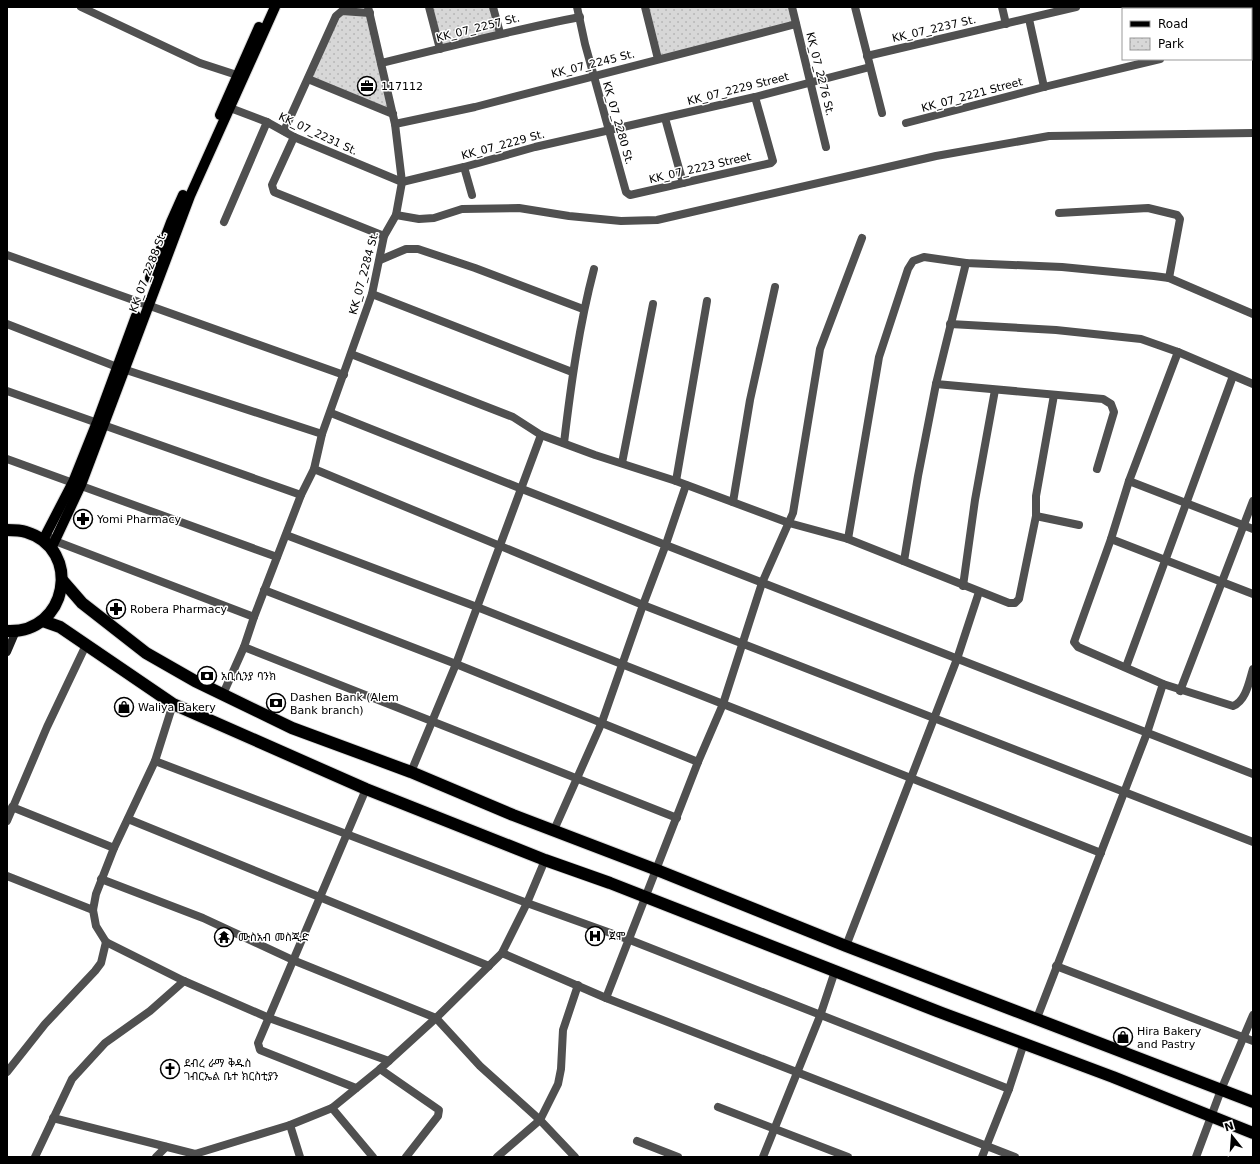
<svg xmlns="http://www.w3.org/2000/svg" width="1260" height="1164" font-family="'DejaVu Sans','Noto Sans Ethiopic',sans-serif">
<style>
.park{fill:url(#park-dots)}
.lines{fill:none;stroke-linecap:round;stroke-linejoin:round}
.primary-casing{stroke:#dbdbdb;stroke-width:12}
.highway-casing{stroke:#dbdbdb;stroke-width:14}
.street{stroke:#505050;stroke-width:8}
.secondary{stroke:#1d1d1d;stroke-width:8}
.primary{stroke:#000;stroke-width:10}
.highway{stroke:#000;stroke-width:12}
.labels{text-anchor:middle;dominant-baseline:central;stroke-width:3;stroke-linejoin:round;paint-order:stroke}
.street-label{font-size:11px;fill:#000;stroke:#fff}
.poi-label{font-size:11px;fill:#000;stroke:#fff;text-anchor:start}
</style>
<defs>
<pattern id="park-dots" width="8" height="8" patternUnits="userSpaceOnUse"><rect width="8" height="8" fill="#d7d7d7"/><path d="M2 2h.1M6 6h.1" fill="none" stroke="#b7b7b7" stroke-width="1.8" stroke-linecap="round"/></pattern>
</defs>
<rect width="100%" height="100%" fill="#fff"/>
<g class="park">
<polygon points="429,7 493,7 500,33 440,49"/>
<polygon points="645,7 792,7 796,24 658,59"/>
<polygon points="340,12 370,13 393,114 308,79"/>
</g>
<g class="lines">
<g class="primary-casing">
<g id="primary">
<polyline points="220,115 259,27"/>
<polyline points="150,278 171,222 183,195"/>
<polyline points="43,540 73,482 97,422 136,316"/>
<polyline points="51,549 81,485 190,196 275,7"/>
</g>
</g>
<g class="highway-casing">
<g id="highway">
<path d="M7 530C13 530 20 530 26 532 83 549 68 634 7 631"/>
<polyline points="62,580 82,603 146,653 195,681 292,728 411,772 513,815 657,870 846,946 1253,1102"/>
<polyline points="43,621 60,627 173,704 366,789 545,860 610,883 942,1013 1113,1077 1253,1133"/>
</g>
</g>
<g class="street">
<polyline points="81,7 200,63 243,77"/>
<polyline points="429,7 440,49"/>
<polyline points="493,7 500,33"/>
<polyline points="577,7 585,44 626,192 630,195 771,163 773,161 755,97"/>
<polyline points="645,7 658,59"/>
<polyline points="792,7 826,147"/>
<polyline points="855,7 882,113"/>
<polyline points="1002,7 1006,24"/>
<polyline points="1195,7 1196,9"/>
<polyline points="1029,19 1044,87"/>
<polyline points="1251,36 1253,36"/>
<polyline points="867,56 1076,7"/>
<path d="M381 63C447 47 513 30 580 17"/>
<polyline points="308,79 393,114"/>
<polyline points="225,106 267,122 294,137 402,182 464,167 535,147 755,97 870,67"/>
<polyline points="665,118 683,183"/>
<polyline points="906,123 1044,87 1160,59"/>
<polyline points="395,124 475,107 796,24"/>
<polyline points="284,131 336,16 342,11 370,13"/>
<polyline points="294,137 272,185 274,192 384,236"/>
<polyline points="464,167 472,195"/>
<polyline points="1059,213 1148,208 1177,215 1180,219 1169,278"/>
<polyline points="396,215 419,219 434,218 462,209 519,208 569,216 621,221 657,220 936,156 1049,136 1253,133"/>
<polyline points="224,222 267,122"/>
<polyline points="7,255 344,375"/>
<polyline points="380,260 406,249 418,249 475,268 583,309"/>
<polyline points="372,294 572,372"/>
<polyline points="7,324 117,367 322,434"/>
<polyline points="950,324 1056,330 1141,339 1178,352 1253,384"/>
<path d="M1178 352 1129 481 1111 539 1074 642 1078 647 1163 684 1233 706C1246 701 1249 682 1253 669"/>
<polyline points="351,354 513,417 541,435 595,455 676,481 789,523 848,539 1009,603 1015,603 1019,599 1036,516 1036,496 1054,395"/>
<polyline points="936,384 1103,399 1111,404 1114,412 1097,469"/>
<polyline points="7,391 301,495"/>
<polyline points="331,413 522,489 1253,774"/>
<path d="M564 443C571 384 579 326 594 269"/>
<polyline points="7,459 277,557"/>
<polyline points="622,463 653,304"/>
<polyline points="314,469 643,605 1253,842"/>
<polyline points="676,481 707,301"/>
<polyline points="1129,481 1253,529"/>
<polyline points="733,502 750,400 775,287"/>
<polyline points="1036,516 1079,525"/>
<polyline points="46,535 55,541 254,617"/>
<polyline points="286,535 477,607 1101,853"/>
<polyline points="848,539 879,357 908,269 913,261 924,257 966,263 1062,267 1154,276 1169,278 1253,314"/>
<polyline points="1111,539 1253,594"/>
<polyline points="904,561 918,476 936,384 966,263"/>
<polyline points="963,586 975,500 995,390"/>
<polyline points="264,590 456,664 698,762"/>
<polyline points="244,647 677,818"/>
<polyline points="1126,667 1233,376"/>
<polyline points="1180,691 1253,501"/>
<polyline points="223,694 244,647 254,617 301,495 314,469 322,434 372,294 384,236 396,215 402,182 395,124 368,7"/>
<polyline points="173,704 155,761 114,848 96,894 93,910 96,926 106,942 184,981 269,1018 389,1061"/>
<polyline points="155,761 527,903 630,940 1009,1089"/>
<polyline points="411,772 456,664 541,435"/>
<polyline points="12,807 114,848"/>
<polyline points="128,819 489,966"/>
<polyline points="7,821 47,727 86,645"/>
<polyline points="554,830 602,722 643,605 666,544 686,485"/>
<polyline points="7,876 93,910"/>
<polyline points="101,879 203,918 295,961 436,1018 480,1066 540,1120 575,1157"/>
<polyline points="846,946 957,659 979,592"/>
<polyline points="502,953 606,998 1015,1157"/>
<polyline points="1056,966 1253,1041"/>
<polyline points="606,998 698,762 723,704 762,583 793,513 820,349 862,238"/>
<polyline points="1037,1018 1147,733 1163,684"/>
<polyline points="380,1069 439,1110 438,1116 406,1157"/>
<polyline points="7,1072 45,1024 95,971 101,963 106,942"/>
<polyline points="356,1088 260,1050 258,1043 366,789"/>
<polyline points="718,1107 848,1157"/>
<polyline points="332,1108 373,1157"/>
<polyline points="53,1118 195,1154 290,1125 332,1108 380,1069 436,1018 502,953 527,903 545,860"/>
<polyline points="290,1125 300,1157"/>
<polyline points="637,1141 678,1157"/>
<polyline points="35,1157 72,1079 105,1043 150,1011 184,981"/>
<polyline points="156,1157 166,1147"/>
<polyline points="497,1157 540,1120 558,1084 561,1069 563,1030 578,985"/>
<polyline points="763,1157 820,1016 835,971"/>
<polyline points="982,1157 1009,1089 1024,1043"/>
<polyline points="1196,1157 1221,1090 1253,1015"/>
</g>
<polyline class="secondary" points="7,652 16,631"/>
<use href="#primary" class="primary"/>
<use href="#highway" class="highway"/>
</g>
<defs>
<g id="office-ring" transform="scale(1)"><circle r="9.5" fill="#fff" stroke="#000" stroke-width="1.5"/><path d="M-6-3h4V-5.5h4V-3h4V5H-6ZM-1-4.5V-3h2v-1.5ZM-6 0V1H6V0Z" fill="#000"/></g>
<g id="pharmacy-ring" transform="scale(1)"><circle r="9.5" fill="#fff" stroke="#000" stroke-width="1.5"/><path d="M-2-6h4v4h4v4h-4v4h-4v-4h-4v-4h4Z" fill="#000"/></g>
<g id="bank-ring" transform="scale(1)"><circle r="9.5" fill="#fff" stroke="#000" stroke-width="1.5"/><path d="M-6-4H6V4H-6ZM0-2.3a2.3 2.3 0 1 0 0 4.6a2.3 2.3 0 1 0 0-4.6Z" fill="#000"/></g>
<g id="shop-ring" transform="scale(1)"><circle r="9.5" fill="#fff" stroke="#000" stroke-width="1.5"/><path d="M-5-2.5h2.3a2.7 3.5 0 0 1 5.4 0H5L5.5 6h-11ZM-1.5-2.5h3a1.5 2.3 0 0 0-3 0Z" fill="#000"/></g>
<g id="hospital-ring" transform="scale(1)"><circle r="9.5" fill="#fff" stroke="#000" stroke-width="1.5"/><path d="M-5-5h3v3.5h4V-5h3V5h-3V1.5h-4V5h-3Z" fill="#000"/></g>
<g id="temple-ring" transform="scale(1)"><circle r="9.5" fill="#fff" stroke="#000" stroke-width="1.5"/><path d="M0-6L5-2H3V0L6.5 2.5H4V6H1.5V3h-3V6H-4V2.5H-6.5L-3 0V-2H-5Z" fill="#000"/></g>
<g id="church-ring" transform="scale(1)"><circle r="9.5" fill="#fff" stroke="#000" stroke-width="1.5"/><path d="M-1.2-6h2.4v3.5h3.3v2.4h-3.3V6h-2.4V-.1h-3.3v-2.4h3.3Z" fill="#000"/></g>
</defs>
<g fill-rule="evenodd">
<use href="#office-ring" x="367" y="86"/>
<use href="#pharmacy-ring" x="83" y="519"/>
<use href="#pharmacy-ring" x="116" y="609"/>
<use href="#bank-ring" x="207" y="676"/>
<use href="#bank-ring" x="276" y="703"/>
<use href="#shop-ring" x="124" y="707"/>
<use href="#hospital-ring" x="595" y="936"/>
<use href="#temple-ring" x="224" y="937"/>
<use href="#shop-ring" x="1123" y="1037"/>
<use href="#church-ring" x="170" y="1069"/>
</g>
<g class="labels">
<g class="street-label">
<text transform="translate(478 28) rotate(-14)">KK_07_2257 St.</text>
<text transform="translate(934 29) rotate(-13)">KK_07_2237 St.</text>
<text transform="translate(593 64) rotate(-14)">KK_07_2245 St.</text>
<text transform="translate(820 74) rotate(76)">KK_07_2276 St.</text>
<text transform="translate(738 89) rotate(-14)">KK_07_2229 Street</text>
<text transform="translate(972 95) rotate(-15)">KK_07_2221 Street</text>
<text transform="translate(618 123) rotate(74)">KK_07_2280 St.</text>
<text transform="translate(318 134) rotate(25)">KK_07_2231 St.</text>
<text transform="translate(503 145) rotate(-15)">KK_07_2229 St.</text>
<text transform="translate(700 168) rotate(-13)">KK_07_2223 Street</text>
<text transform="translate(148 272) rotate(-69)">KK_07_2288 St.</text>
<text transform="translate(364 273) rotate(-75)">KK_07_2284 St.</text>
</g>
<g class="poi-label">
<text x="381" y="86">117112</text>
<text x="97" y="519">Yomi Pharmacy</text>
<text x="130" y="609">Robera Pharmacy</text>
<text x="221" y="676">አቢሲንያ ባንክ</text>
<text x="290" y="697">Dashen Bank (Alem<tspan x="290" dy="13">Bank branch)</tspan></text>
<text x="138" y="707">Waliya Bakery</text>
<text x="609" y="936">ጀሞ</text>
<text x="238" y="937">ሙስአብ መስጂድ</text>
<text x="1137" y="1031">Hira Bakery<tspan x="1137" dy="13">and Pastry</tspan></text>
<text x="184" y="1063">ደብረ ራማ ቅዱስ<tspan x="184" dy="13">ገብርኤል ቤተ ክርስቲያን</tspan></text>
</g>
</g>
<rect width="1260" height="1164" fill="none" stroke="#000000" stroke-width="16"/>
<rect x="1122" y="8" width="130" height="52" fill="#ffffff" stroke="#999999"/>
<rect x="1130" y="21" width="20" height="6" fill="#000000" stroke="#999999"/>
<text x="1158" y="28" font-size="12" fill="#000000">Road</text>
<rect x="1130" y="38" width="20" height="12" fill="url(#park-dots)" stroke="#999999"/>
<text x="1158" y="48" font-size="12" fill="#000000">Park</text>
<g transform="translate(1232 1136) rotate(343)" stroke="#ffffff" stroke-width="3" paint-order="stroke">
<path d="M0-3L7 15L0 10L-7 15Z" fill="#000000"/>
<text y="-6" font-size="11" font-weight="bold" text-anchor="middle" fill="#000000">N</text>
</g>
</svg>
